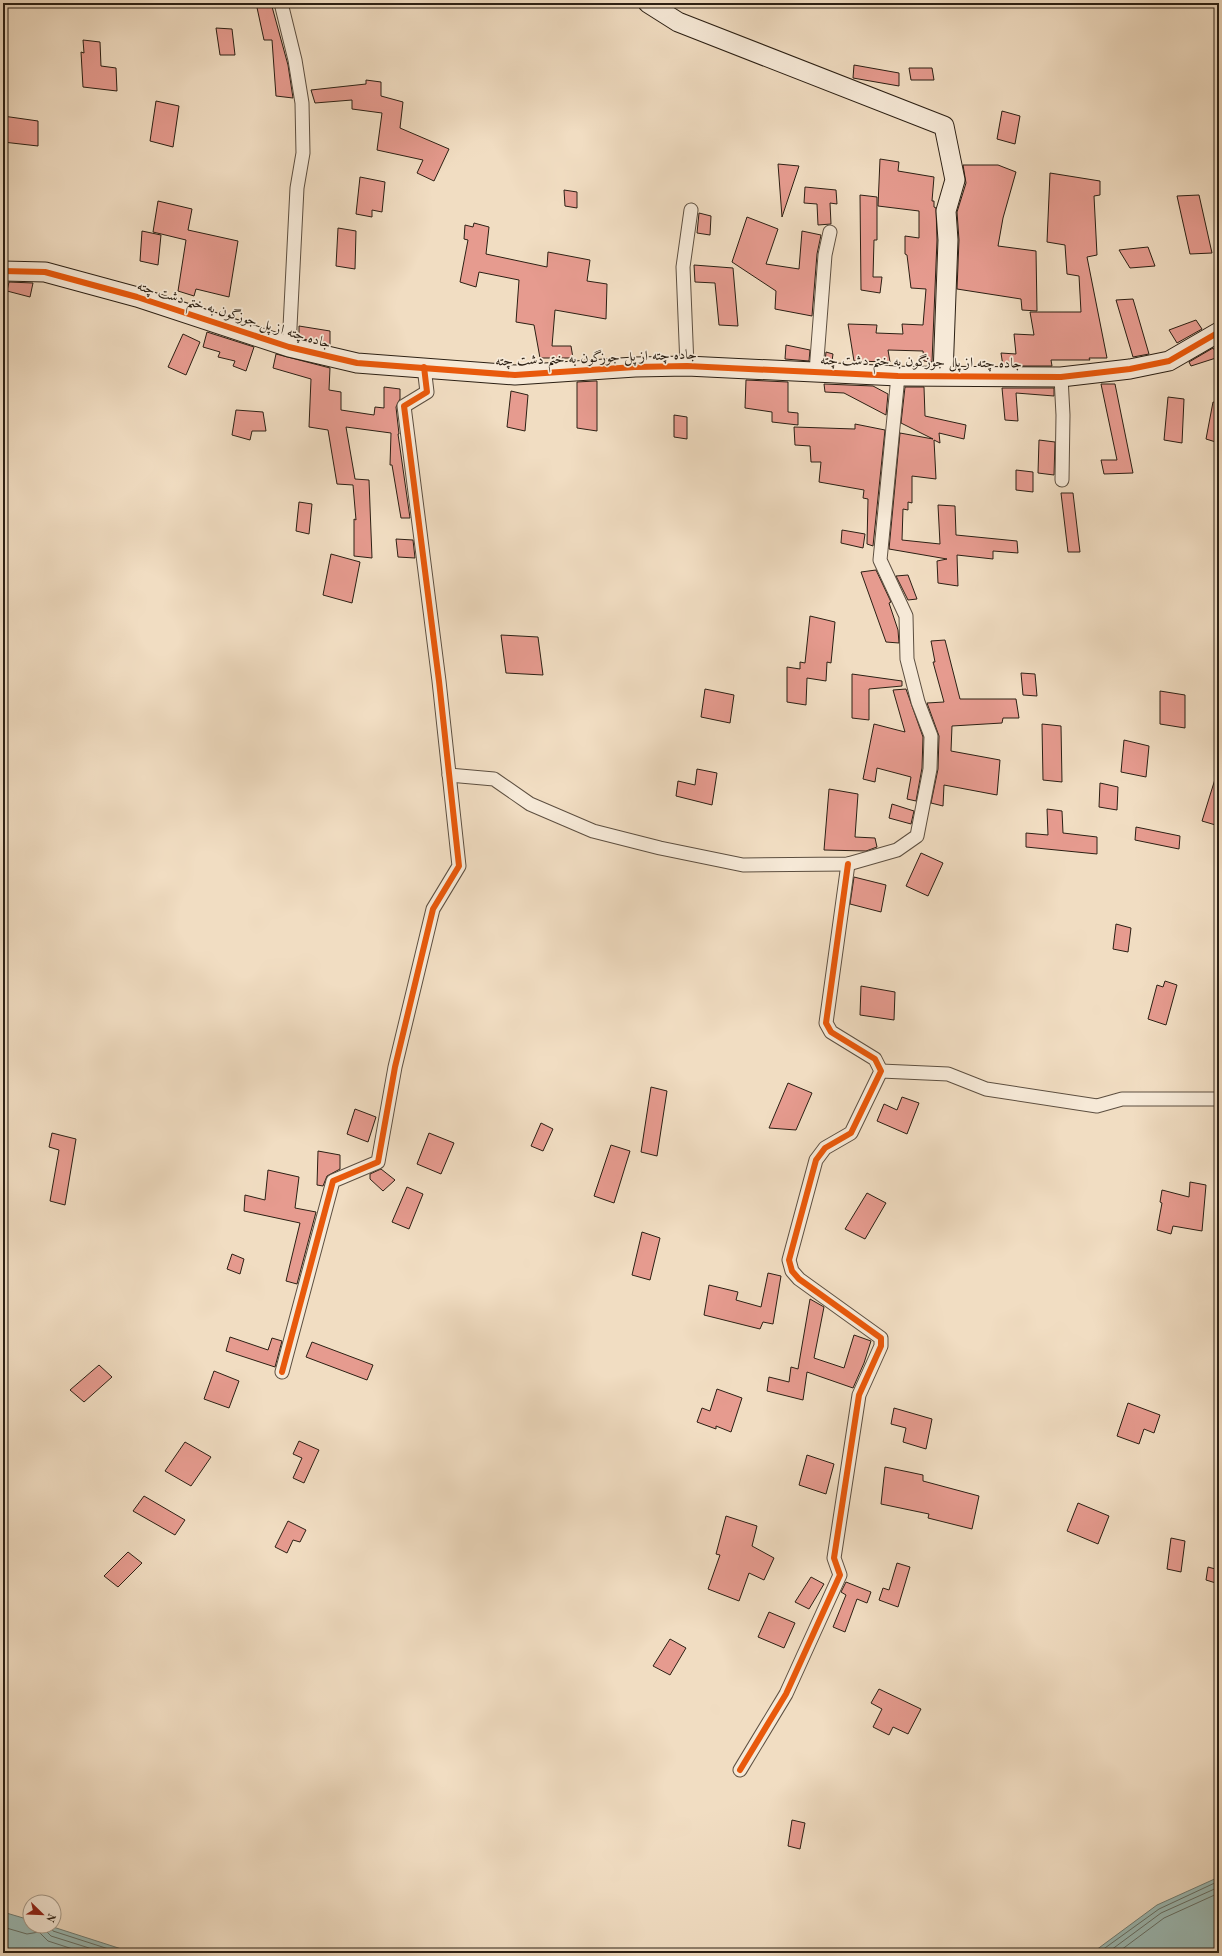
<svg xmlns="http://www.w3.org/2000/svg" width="1222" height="1956" font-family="'Old Standard TT',Amiri,serif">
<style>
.water{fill:#9bbbb6;stroke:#6f7d75}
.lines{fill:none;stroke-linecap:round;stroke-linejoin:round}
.shore{stroke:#646e65;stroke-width:1}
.building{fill:#e69b8f;stroke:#2c2014}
.street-casing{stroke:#5d4f40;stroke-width:15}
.secondary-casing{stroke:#2c2014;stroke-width:21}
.street{stroke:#f6e9d7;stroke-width:13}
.secondary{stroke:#f6e9d7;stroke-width:19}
.cycleway-casing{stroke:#f6e9d7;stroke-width:8}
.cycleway{stroke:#e8590c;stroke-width:6}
.labels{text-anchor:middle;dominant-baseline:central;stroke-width:3.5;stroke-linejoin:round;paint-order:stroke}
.street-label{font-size:14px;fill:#2c2014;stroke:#f6e9d7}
</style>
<rect width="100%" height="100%" fill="#f1ddc2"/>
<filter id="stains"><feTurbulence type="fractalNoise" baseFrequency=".005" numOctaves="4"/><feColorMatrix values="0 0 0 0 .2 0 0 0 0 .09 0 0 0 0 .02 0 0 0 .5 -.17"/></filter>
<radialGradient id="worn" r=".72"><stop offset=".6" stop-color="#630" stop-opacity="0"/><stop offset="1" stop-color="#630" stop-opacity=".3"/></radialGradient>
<g class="water">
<polygon points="1219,1877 1219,1953 1092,1953 1157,1905"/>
<polygon points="3,1912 30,1920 30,1926 50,1926 134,1953 3,1953"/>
</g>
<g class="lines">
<g class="shore">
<polyline points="45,1926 46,1931 51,1936 105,1953"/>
<polyline points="50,1926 53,1931 121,1953"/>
<polyline points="3,1927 27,1934 39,1932 48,1941 85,1953"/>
<polyline points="1098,1953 1159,1909 1219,1881"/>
<polyline points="1107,1953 1161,1913 1219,1887"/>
<polyline points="1117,1953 1164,1918 1219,1893"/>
</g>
</g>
<g class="building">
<polygon points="256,3 271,3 288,65 293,98 276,96 272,40 264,40"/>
<polygon points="216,28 232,29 235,55 220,55"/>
<polygon points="83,40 100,42 101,66 116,68 117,91 83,87 81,52 84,53"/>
<polygon points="854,65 899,73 899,86 853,78"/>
<polygon points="909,68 932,68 934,80 911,80"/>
<polygon points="366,80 381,82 381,96 403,102 400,128 449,149 434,181 417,173 423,160 377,150 382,113 352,109 352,100 315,103 311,90 366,84"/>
<polygon points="156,101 179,106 173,147 150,141"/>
<polygon points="1002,111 1020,116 1015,144 997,139"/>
<polygon points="3,116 38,121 38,146 3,142"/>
<polygon points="880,159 899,162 898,171 934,177 932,201 934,201 934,207 936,208 937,240 932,362 924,361 923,351 888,350 890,362 854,361 848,324 877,325 876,333 903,334 902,324 923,325 926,289 911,288 907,255 905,254 905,236 919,238 919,211 878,206"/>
<polygon points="778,164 799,166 782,217"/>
<polygon points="963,165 998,165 1016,172 1003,218 998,246 1036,251 1037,311 1022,310 1021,299 957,289 959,240 957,212 966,183"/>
<polygon points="1050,173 1100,181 1100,195 1094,196 1097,255 1087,257 1107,358 1089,358 1090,360 1051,360 1052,366 1003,366 1001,353 1016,354 1014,334 1034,335 1030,312 1081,312 1079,276 1067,274 1065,245 1047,242"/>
<polygon points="360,177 385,182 382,212 372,210 372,217 356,214"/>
<polygon points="805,187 836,190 837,204 830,203 831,224 818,225 817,204 804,203"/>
<polygon points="564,190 577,192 577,208 565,206"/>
<polygon points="860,195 877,197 877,240 874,240 873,277 882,277 880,293 861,290"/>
<polygon points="1199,195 1212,253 1190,254 1177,196"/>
<polygon points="158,201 192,209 188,230 238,241 229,297 196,289 194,296 178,291 186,240 153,232"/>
<polygon points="699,213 711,216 710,235 697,233"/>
<polygon points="747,217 778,229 766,264 799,269 802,231 821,235 817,254 812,316 775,309 776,291 732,262"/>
<polygon points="474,223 489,227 486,254 547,267 548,252 590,260 587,281 607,284 606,319 555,310 552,346 571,346 573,358 540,358 534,325 516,322 519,280 479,272 476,287 460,282 468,240 464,239 465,225 473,227"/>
<polygon points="338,228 356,231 355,269 336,266"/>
<polygon points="142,231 161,235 158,265 140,261"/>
<polygon points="1148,247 1155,266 1130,268 1119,250"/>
<polygon points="694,265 733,268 738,326 719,325 715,283 695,282"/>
<polygon points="9,282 33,283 30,297 7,291"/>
<polygon points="1133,299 1149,354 1133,357 1116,300"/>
<polygon points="1196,320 1202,329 1177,343 1169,330"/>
<polygon points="299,326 330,331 330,345 299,338"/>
<polygon points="207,332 254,347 246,371 233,366 235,361 218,357 220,352 203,347"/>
<polygon points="183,334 200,342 186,375 168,367"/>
<polygon points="786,345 810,350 809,361 785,359"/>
<polygon points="1213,348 1219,357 1191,366 1189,362"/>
<polygon points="826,352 833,354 832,361 825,362"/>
<polygon points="276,354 330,368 329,390 341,392 341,410 374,415 375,407 384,408 384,387 400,389 400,399 396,407 399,434 398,434 410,518 401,518 392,465 390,465 391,433 346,427 355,479 369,480 372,558 354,556 354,519 356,520 353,485 337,484 328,430 309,427 311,379 273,368"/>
<polygon points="746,380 788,382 788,412 798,413 798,425 772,422 772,412 745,408"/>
<polygon points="595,381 597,381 597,431 577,428 577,382"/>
<polygon points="824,384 873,386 888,394 886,415 844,393 825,392"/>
<polygon points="1101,384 1115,384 1133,473 1104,474 1101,460 1117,460"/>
<polygon points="905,387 924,387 925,416 966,425 964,439 939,433 940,443 934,440 936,479 912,476 912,503 908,502 908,510 903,509 902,540 940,544 938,505 955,506 956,535 1017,541 1018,553 993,551 993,559 957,555 958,586 938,583 937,561 947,559 889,549 900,433 933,439 901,423"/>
<polygon points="1002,388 1054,388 1054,396 1016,393 1018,421 1005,420"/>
<polygon points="511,391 528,395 525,431 507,427"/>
<polygon points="1168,397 1184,399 1182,443 1164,440"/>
<polygon points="1213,402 1219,403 1219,443 1206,439"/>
<polygon points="236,410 263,412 266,431 252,431 250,440 232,435"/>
<polygon points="674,415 687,417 687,439 674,437"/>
<polygon points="855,424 885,430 873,546 867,544 868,499 863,498 864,490 819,482 821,462 811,462 810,446 795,445 794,427 855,429"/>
<polygon points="1039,440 1055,442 1054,475 1038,473"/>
<polygon points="1016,470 1033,472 1033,492 1016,490"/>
<polygon points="1061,493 1073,493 1080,552 1068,552"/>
<polygon points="299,502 312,504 309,534 296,531"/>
<polygon points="842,530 865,534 863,548 841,543"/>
<polygon points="396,539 413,540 415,558 398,557"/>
<polygon points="331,554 360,562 352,603 323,595"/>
<polygon points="876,570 891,602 889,603 898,630 899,643 886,642 861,572"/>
<polygon points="908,575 917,599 908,600 896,576"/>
<polygon points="810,616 835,622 831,663 827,662 826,681 807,678 806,705 787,702 787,667 800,669 800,662 805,663"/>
<polygon points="501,635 538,637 543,675 506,673"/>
<polygon points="945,640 960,699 1016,699 1019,718 1003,718 1002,723 952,726 951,751 1000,760 997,795 944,785 943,806 931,803 938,769 939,736 927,703 944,702 933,662 935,662 931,641"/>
<polygon points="1021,673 1035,674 1037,696 1023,695"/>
<polygon points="852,674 902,681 902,686 869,689 869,720 852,718"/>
<polygon points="705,689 734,695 730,723 701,717"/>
<polygon points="906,689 923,737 922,768 916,801 907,799 911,777 877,768 875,782 863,779 874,724 905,732 893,690"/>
<polygon points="1160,691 1185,695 1185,728 1160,724"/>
<polygon points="1042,724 1061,726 1062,782 1043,780"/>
<polygon points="1124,740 1149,746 1146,777 1121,772"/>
<polygon points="697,769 717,773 712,805 676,796 678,781 695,785"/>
<polygon points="1216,776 1219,776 1219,826 1202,821"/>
<polygon points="1100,783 1118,787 1117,810 1099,807"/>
<polygon points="829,789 858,794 855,837 875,838 877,847 866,851 824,850"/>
<polygon points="892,804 914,811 911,824 889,818"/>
<polygon points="1047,809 1062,811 1063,833 1097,837 1097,854 1026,847 1026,833 1048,835"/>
<polygon points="1136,827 1180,836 1179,849 1135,840"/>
<polygon points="921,853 943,863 928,896 906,886"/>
<polygon points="854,877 886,885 881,912 850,904"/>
<polygon points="1116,924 1131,928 1128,952 1113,949"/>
<polygon points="1165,981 1177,985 1166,1025 1148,1019 1157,985 1163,987"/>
<polygon points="861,986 895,992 894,1020 860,1015"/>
<polygon points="788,1083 812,1093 796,1130 769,1128"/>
<polygon points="651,1087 667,1091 657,1156 641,1152"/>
<polygon points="902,1097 919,1103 907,1134 877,1121 884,1104 897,1110"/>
<polygon points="355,1109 376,1117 368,1142 347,1134"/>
<polygon points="541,1123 553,1129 543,1151 531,1146"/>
<polygon points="52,1133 76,1139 65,1205 50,1201 59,1150 49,1147"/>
<polygon points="429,1133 454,1143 441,1174 417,1164"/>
<polygon points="611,1145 630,1151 614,1203 594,1196"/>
<polygon points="318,1151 340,1155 340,1169 327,1176 323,1186 317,1185"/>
<polygon points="381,1169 395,1180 383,1191 370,1179 370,1174"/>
<polygon points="268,1170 299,1177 295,1208 316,1212 297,1284 286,1281 300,1223 244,1211 245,1195 265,1200"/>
<polygon points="1190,1182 1206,1185 1202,1231 1173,1226 1171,1234 1157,1230 1162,1203 1160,1202 1162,1190 1189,1197"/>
<polygon points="407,1187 423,1194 409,1229 392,1222"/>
<polygon points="867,1193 886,1203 865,1239 845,1229"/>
<polygon points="642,1232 660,1238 650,1280 632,1275"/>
<polygon points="232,1254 244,1259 240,1274 227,1269"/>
<polygon points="768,1273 781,1276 773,1324 763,1322 760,1329 704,1315 709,1285 738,1292 736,1300 761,1307"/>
<polygon points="810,1299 824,1307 814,1358 844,1368 854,1335 871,1341 864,1363 853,1388 807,1372 803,1400 767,1391 769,1377 789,1382 791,1367 798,1369"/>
<polygon points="230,1337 268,1350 272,1338 282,1341 275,1367 226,1351"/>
<polygon points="312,1342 373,1365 367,1380 306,1357"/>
<polygon points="99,1365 112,1377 84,1402 70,1390"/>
<polygon points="214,1371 239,1381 229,1408 204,1399"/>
<polygon points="717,1389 742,1398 731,1432 716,1426 716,1429 697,1422 702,1408 710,1411"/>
<polygon points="1128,1403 1160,1415 1154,1433 1144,1429 1139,1444 1117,1436"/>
<polygon points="894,1408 932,1419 926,1449 903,1442 906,1428 891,1424"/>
<polygon points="299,1441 319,1450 304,1483 293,1478 302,1458 293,1454"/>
<polygon points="185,1442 211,1457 191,1486 165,1471"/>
<polygon points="807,1455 834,1464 826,1494 799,1485"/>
<polygon points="885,1467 923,1475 923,1481 979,1496 972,1529 928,1518 929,1514 881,1504"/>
<polygon points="144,1496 185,1520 175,1535 133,1511"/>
<polygon points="1078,1503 1109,1516 1098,1544 1067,1531"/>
<polygon points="726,1516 757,1526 752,1546 774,1558 764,1580 749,1573 739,1601 708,1589 720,1555 716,1554"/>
<polygon points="288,1521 306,1530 300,1542 293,1540 287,1553 275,1547"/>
<polygon points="1171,1538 1185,1541 1181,1572 1167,1569"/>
<polygon points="128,1552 142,1563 118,1587 104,1576"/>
<polygon points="897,1563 910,1567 898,1607 879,1600 883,1588 889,1590"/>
<polygon points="1208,1567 1219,1570 1219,1584 1206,1580"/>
<polygon points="811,1577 824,1584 809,1609 795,1602"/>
<polygon points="846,1582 871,1592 867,1603 857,1599 845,1632 833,1627 846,1595 841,1592"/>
<polygon points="769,1612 795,1623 784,1648 758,1637"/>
<polygon points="670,1639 686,1648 670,1675 653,1666"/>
<polygon points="879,1689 921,1709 908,1734 893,1727 889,1735 873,1727 882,1709 871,1703"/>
<polygon points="792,1820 805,1823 800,1849 788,1846"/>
</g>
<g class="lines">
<g class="street-casing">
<g id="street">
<polyline points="281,3 295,60 302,103 303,153 297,188 289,347"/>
<polyline points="687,366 683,267 691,210"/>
<polyline points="816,372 825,255 830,232"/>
<polyline points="1061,377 1063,415 1062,480"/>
<polyline points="449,775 494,779 530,804 593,831 660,848 743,865 848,864 897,850 917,836 930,769 931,736 918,702 907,659 906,616 880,560 898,376"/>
<polyline points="881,1071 948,1074 986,1089 1097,1106 1122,1099 1219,1099"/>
<polyline points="282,1372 333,1181 378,1162 395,1067 433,909 459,866 439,681 404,406 427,392 424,367"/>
<polyline points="740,1770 786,1694 840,1575 834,1558 859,1395 881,1346 881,1338 799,1279 792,1271 789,1260 816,1160 825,1148 851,1133 881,1071 875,1059 831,1032 826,1023 848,864"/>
</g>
</g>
<g class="secondary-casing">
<g id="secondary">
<polyline points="648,3 678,22 944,126 955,180 946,211 948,240 943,375"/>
<polyline points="3,271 45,272 137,297 289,347 357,363 515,375 635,367 687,366 898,376 1061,377 1130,369 1169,361 1219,332"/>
</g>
</g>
<use href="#street" class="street"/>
<use href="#secondary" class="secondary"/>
<g class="cycleway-casing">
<g id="cycleway">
<polyline points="3,271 45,272 137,297 289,347 357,363 515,375 635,367 687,366 898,376 1061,377 1130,369 1169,361 1219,332"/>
<polyline points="282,1372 333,1181 378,1162 395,1067 433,909 459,866 439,681 404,406 427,392 424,367"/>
<polyline points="740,1770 786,1694 840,1575 834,1558 859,1395 881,1346 881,1338 799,1279 792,1271 789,1260 816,1160 825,1148 851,1133 881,1071 875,1059 831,1032 826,1023 848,864"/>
</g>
</g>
<use href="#cycleway" class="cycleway"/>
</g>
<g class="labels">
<g class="street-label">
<text transform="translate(234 315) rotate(17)">جاده چته از پل جوزگون به ختم دشت چته</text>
<text transform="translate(596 358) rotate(-2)">جاده چته از پل جوزگون به ختم دشت چته</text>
<text transform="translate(921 362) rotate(1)">جاده چته از پل جوزگون به ختم دشت چته</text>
</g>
</g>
<rect width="1222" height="1956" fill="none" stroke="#f1ddc2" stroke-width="16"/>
<rect x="4" y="4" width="1214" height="1948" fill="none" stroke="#2c2014" stroke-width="2"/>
<rect x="8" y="8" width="1206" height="1940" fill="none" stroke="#2c2014"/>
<g transform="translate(42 1914) rotate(113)"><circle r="19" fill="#f6e9d7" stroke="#a59989"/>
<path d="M0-3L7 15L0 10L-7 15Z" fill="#8f2418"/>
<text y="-6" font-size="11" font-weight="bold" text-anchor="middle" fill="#2c2014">N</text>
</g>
<rect width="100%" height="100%" filter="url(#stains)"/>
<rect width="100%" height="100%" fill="url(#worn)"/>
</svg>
